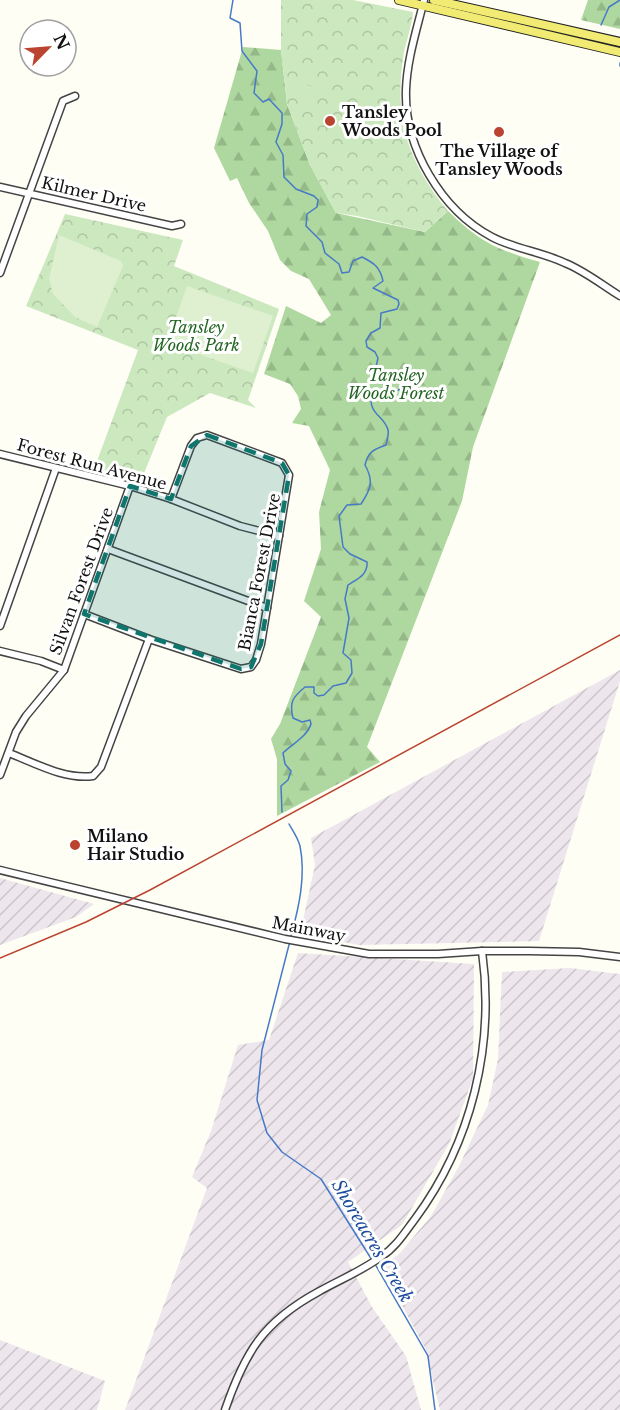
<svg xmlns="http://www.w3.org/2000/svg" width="620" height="1410" font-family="'Libre Baskerville',serif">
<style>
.industrial{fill:url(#industrial-furrows)}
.forest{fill:url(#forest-firs)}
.park{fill:url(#park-crowns)}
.garden{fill:#cce8bf}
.pitch{fill:#dff0d0}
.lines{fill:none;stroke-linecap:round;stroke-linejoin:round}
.stream{stroke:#477ac6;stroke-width:1.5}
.minor-casing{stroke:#444;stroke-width:9}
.major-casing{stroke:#222;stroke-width:10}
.minor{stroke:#fff;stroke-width:6}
.major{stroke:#f1eb73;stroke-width:8}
.rail{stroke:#ba442f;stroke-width:1.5}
.marked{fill:#0f766e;fill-opacity:0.2;stroke:#0f766e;stroke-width:4.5;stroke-dasharray:12 8;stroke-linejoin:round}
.poi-dot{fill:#ba442f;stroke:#fff;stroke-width:2}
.labels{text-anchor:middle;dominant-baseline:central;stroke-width:6;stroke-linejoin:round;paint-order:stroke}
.poi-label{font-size:16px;font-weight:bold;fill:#111;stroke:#fff;text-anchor:start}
.street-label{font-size:16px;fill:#111;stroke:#fff}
.park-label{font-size:16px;font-style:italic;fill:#246623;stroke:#fff}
.water-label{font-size:18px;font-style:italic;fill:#1f4d9d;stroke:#fff}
</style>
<defs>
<pattern id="industrial-furrows" width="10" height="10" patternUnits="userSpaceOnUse" patternTransform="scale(1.5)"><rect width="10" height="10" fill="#eee6ed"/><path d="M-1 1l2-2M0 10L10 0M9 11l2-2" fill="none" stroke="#cbc4ca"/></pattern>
<pattern id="forest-firs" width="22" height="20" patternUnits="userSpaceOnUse" patternTransform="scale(1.5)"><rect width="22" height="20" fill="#aed89f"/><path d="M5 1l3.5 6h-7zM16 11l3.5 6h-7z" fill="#95b888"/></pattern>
<pattern id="park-crowns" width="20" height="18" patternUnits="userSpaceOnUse" patternTransform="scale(1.5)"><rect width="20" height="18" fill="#cce8bf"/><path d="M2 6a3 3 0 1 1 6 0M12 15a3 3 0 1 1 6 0" fill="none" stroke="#aec6a3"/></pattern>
</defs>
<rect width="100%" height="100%" fill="#fefef5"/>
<g class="industrial">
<polygon points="620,670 620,681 539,941 359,945 300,934 315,865 311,838"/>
<polygon points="0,878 94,904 76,917 0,945"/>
<polygon points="298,953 474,964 473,1078 449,1144 402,1225 348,1262 372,1307 406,1356 421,1410 125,1410 207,1188 192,1177 211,1131 238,1045 269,1040"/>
<polygon points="570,968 620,974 620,1410 440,1410 425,1348 382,1268 400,1253 431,1216 459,1166 488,1105 498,1059 502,972"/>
<polygon points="0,1340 105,1381 97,1410 0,1410"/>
</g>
<g class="forest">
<polygon points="588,0 620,0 620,29 581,20"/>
<path d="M243 47 281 50 287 104 310 165 336 213 425 232 448 211C480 242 497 250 540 262L473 447 462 501 367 747 380 762 277 816V759L271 739 280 724 321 617 304 601 321 549 319 512 330 470 309 426 292 423 301 409 298 396 290 384 264 374 286 306 321 323 331 315 309 279 291 271 280 260 268 231 249 203 237 178 230 181 214 148Z"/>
</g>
<g class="park">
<path d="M281 0H353L413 12C412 25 407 39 404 52 393 117 407 161 448 211L425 232 357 216 336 213 310 165 287 104 281 50Z"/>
<polygon points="65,214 183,240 174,266 279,309 248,400 256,408 210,393 167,417 140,483 93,472 138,350 26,306"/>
</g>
<polygon class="garden" points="301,83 316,88 314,97 317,107 304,112 299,110 296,85"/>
<g class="pitch">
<polygon points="59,235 121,261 123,266 97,327 75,317 53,294 49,279"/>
<polygon points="187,286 273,316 253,373 167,343"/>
</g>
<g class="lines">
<g class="stream">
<path d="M233 0 230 18 240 23 242 51 257 71 254 93 263 102 269 99 282 113V124L276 142 283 155 284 177 296 189 314 196 318 200 317 207 307 214 306 226 322 242 325 253 339 264 342 273 349 272 353 261 362 257C374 263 380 267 383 281L373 288 398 300 399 304 397 309 381 313 380 328 371 333 366 341 367 347 375 352 378 358 374 376C384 383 391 375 402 372L406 374 408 378C402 393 390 395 376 394L371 399C370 414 385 417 388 430 389 434 387 441 386 445 374 449 368 452 365 465 374 481 371 489 361 504L347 505 339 516 343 547 350 554 367 562C368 575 357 579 348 585L345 599 349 618 343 653 351 660 352 673 346 683 333 686 324 695 318 696 314 693V687H305C293 697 289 702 293 718L302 722 310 720 311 724C307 737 292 744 283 753L285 764 291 771 288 780 281 786 282 812"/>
<polyline points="601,25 609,7 620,0"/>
<polyline points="620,63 620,66"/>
<path d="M289 824C293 831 298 838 300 846 306 876 299 907 291 936"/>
<polyline points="290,941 262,1050 257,1100 267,1133 282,1152 321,1179 372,1260"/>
<polyline points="375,1264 428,1356 435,1410"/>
</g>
<g class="minor-casing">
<g id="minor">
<path d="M424 0C417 29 407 59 406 90 404 147 441 210 492 237 515 249 542 252 565 263 585 271 602 285 620 296"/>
<polyline points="0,187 172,226 181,224"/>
<polyline points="0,273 63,101 75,96"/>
<polyline points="0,454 130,486 171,499 240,526 279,536"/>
<polyline points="108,549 267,608"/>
<polyline points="84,614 149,639 241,669 251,667 256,660 261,644 289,475 282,463 207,435 197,438 191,446 171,499"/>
<polyline points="0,626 56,468"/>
<polyline points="0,651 41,661 64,670"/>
<path d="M9 753C35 763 65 780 93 776L101 767 149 639"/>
<polyline points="0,775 16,732 26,716 64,670 130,486"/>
<polyline points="0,870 285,939 369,954 438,954 482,951 529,951 579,952 620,957"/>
<path d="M225 1410C245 1352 263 1322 318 1292 339 1280 362 1271 382 1256 396 1247 405 1232 415 1219 472 1142 495 1045 482 951"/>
</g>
</g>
<g class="major-casing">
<g id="major">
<polyline points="399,0 620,52"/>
<polyline points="434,0 620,42"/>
</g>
</g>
<use href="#minor" class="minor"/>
<use href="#major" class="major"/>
<polyline class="rail" points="0,958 86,922 150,890 620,635"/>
</g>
<path class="marked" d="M207 435 282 463 289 475 261 644 251 667 241 669 84 614 130 486 171 499 191 446Z"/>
<g class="poi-dot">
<circle cx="330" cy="121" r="6"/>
<circle cx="499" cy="132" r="6"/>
<circle cx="75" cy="845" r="6"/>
</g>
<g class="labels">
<g class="poi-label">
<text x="342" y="112">Tansley<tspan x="342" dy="18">Woods Pool</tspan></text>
<text x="499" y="151" text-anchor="middle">The Village of<tspan x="499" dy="18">Tansley Woods</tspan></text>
<text x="87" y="836">Milano<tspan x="87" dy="18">Hair Studio</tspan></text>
</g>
<g class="street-label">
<text transform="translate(94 194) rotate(13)">Kilmer Drive</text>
<text transform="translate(92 464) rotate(15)">Forest Run Avenue</text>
<text transform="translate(259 572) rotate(-79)">Bianca Forest Drive</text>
<text transform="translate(81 581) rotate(-70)">Silvan Forest Drive</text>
<text transform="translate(309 929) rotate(11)">Mainway</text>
</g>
<g class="park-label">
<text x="196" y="327">Tansley<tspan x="196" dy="18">Woods Park</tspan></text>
<text x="396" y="375">Tansley<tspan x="396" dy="18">Woods Forest</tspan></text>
</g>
<g class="water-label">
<text transform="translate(372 1241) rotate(59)">Shoreacres Creek</text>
</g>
</g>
<g transform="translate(48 48) rotate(65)"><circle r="28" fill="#ffffff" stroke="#a0a0a0" stroke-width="1.5"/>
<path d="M0-4.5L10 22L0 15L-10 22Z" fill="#ba442f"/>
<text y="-9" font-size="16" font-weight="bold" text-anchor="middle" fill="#111111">N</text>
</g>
</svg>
